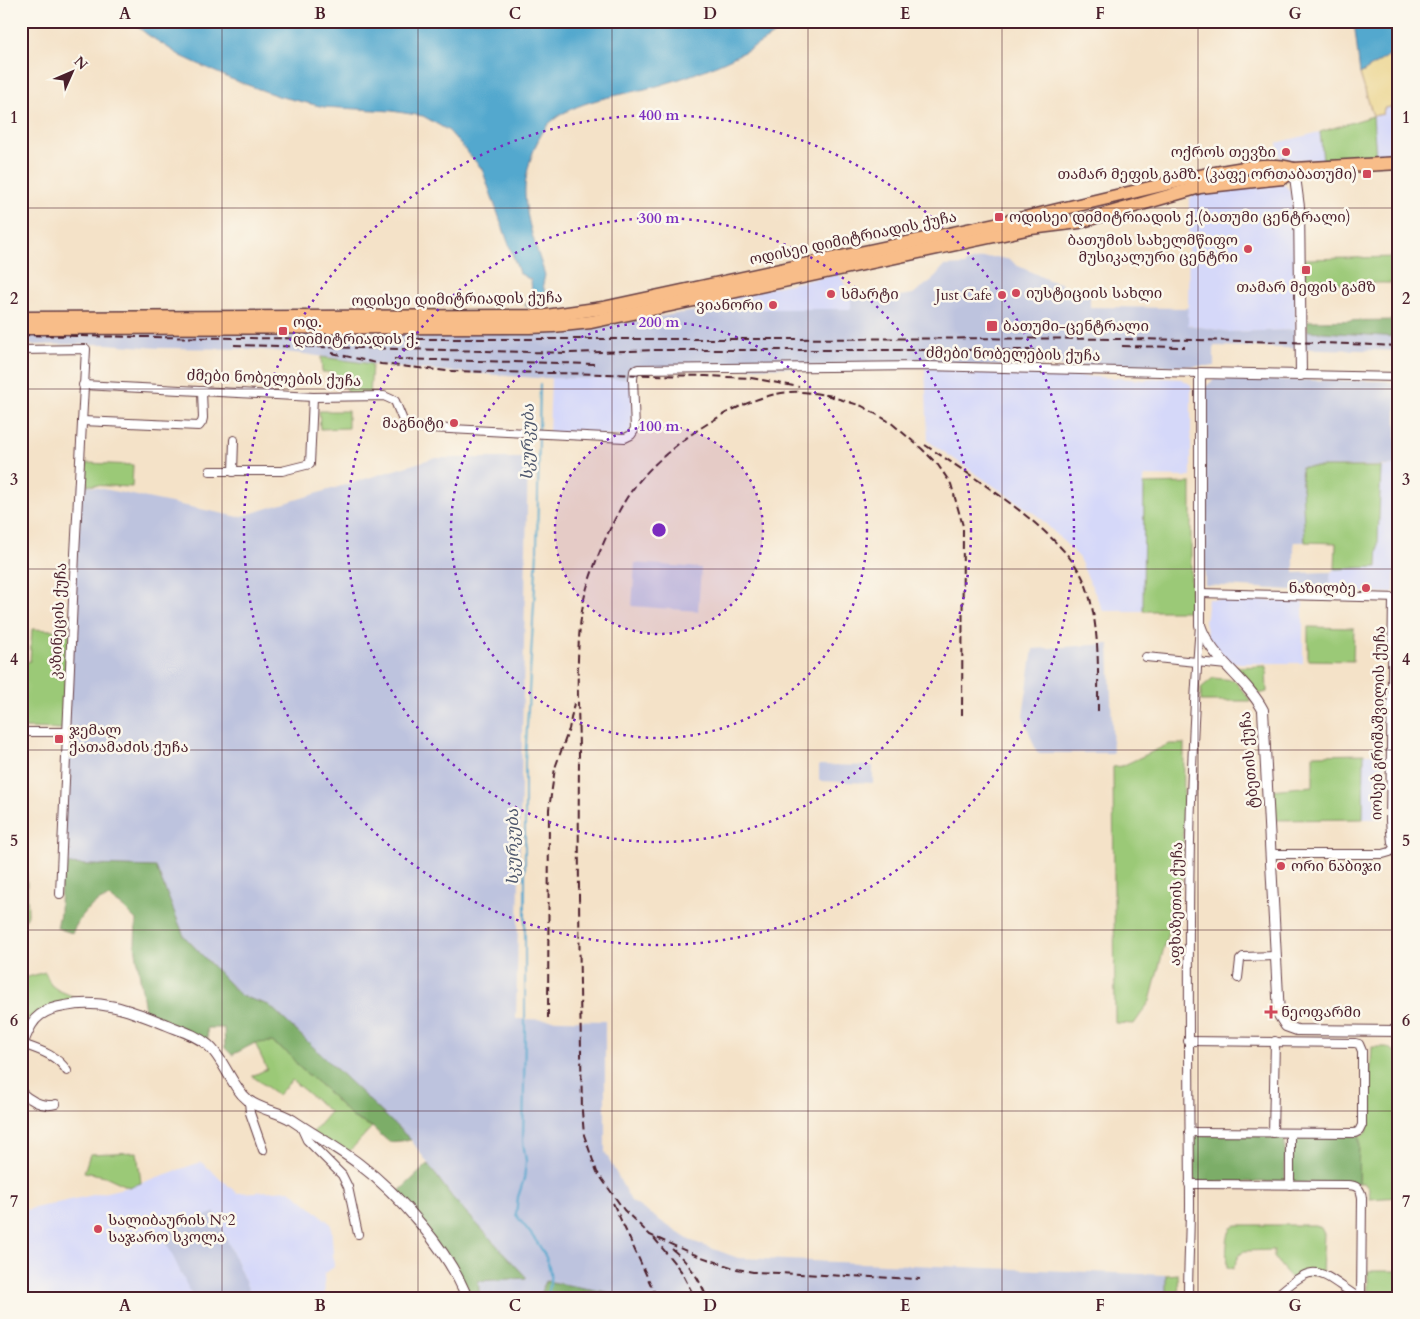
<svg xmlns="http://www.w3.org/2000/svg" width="1420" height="1319" font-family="Cardo,'Noto Serif Georgian',serif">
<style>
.built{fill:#d5d8f9}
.industrial{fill:#bdc3de}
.green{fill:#9bc977;stroke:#727451}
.forest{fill:#7cad68;stroke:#63664a}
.sand{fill:#eeda9e;stroke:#9c7c64}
.water{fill:#52a8ce;stroke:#4e647c}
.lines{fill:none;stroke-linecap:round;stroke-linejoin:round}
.stream{stroke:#52a8ce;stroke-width:2}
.minor-casing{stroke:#643c43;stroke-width:10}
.tertiary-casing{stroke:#643c43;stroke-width:12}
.primary-casing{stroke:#643c43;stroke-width:15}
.minor{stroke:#fff;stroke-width:8}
.tertiary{stroke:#fff;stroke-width:10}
.primary{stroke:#f8bd89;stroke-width:12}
.rail{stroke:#4a1f2b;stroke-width:2;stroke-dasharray:8 4;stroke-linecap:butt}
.grid{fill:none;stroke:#4a1f2b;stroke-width:1;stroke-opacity:0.55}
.ring{fill:none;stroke:#7b2cbf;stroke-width:2.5;stroke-dasharray:2.5 5}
.poi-dot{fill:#d1495b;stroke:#fbf7ec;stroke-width:2}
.labels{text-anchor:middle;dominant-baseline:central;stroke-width:5;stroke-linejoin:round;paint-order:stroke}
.poi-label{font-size:15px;fill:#4a1f2b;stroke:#fbf7ec;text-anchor:start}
.street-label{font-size:15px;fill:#4a1f2b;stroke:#fbf7ec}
.water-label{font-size:16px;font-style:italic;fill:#4d566c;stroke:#fbf7ec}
.centre{fill:#7b2cbf;stroke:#fbf7ec;stroke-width:2.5}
.ring-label{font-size:15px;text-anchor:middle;font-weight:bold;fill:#7b2cbf;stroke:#fbf7ec;stroke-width:5;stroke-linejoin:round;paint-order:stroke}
.neatline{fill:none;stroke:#4a1f2b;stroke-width:2}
.grid-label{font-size:16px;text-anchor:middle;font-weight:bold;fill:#4a1f2b}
</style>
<rect width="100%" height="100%" fill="#fbf7ec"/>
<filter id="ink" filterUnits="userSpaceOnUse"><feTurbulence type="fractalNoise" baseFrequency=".02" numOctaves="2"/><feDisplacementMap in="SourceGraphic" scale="10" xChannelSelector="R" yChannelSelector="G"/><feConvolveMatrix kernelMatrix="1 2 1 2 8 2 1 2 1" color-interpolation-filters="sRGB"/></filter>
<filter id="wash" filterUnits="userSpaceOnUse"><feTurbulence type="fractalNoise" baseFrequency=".0096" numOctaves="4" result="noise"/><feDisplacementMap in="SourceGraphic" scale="20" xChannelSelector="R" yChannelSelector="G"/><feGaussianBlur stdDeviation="1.12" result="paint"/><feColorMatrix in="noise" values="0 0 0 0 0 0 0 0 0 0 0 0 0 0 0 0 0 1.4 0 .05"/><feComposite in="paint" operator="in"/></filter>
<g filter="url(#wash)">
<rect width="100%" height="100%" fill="#f4e2c8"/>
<g class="built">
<polygon points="1399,106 1399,157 1376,158 1373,116 1383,114 1384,108"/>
<polygon points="1320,132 1323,160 1280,159 1277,143"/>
<polygon points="1284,184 1290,191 1293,208 1296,330 1229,332 1188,325 1189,200 1193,195 1203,190"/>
<polygon points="839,274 851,296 851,309 708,309 705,301"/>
<polygon points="925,366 1145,380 1162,378 1182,379 1191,385 1191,477 1144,476 1143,611 1103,611 1078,556 1038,516 928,441"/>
<polygon points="551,378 633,379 631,435 549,435"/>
<polygon points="1396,466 1394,591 1391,593 1328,592 1331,572 1335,569 1377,567 1381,467"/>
<polygon points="1208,599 1303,601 1303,663 1228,663 1208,636 1205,622"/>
<polygon points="1364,754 1385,754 1383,819 1363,819"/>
<polygon points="201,1162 237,1193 290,1190 331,1224 334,1267 324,1274 325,1298 252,1298 215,1212 190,1294 193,1298 21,1298 21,1211 129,1187"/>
</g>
<g class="industrial">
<polygon points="996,257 1011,260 1016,265 1051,281 1061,283 1063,292 1081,293 1081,295 1090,295 1090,307 1188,308 1188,325 1229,332 1296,330 1399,337 1399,351 1214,346 1214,366 925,366 638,369 634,379 537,378 402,368 304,354 252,349 159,348 106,344 21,345 21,332 560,332 708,309 851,309 851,296 900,296 913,294 932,280 944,266 965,265 966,263 982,258"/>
<polygon points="1215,379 1386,381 1392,383 1396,390 1396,466 1301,467 1305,542 1294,542 1294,573 1331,572 1328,592 1205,585 1203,464 1204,388"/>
<polygon points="434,458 528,458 516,1019 605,1021 605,1152 631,1201 689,1240 738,1258 1166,1275 1166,1298 618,1298 616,1294 546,1281 538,1298 480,1298 478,1281 526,1277 452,1197 411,1140 269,1005 241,996 184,936 156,867 61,864 79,484 239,517"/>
<polygon points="635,563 701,568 698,611 632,606"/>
<polygon points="1109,644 1113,753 1037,753 1023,716 1033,649"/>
<polygon points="819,765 873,766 873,783 819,781"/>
<polygon points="215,1212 252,1298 193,1298 162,1234"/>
</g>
<g class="green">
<polygon points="1373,116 1376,158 1323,160 1320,132"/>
<polygon points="1398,257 1397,283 1305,283 1304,259"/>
<path d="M321 357 372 364 370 396H349C343 378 342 373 322 372Z"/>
<polygon points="319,411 348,411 348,428 320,429"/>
<polygon points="87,463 133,465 132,487 87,485"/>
<polygon points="1301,467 1381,467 1377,567 1335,569 1336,543 1305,542"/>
<polygon points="1191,483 1191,611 1143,611 1144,484"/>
<polygon points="1308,627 1354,628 1353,661 1308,660"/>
<polygon points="32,629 70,631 64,729 21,728 21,664 30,661"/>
<polygon points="1266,666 1267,692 1259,694 1235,667"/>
<polygon points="1213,678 1234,680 1251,701 1201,701 1201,688"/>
<polygon points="1169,744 1184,744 1183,875 1150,1001 1134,1024 1115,1023 1113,767 1122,766"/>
<polygon points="1364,754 1363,819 1274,820 1270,790 1313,786 1313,755"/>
<polygon points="26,859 28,915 21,926 21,861"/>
<polygon points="45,972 51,985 58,990 88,1003 40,1015 21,1046 21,979"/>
<polygon points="272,1042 290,1054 299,1067 324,1088 352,1117 372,1127 346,1155 311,1134 330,1112 292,1080 278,1095 252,1076 267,1069 255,1043"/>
<polygon points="1372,1047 1387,1047 1399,1054 1399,1197 1370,1199 1369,1189 1364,1183 1358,1183 1359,1136 1367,1132"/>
<polygon points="137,1152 141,1183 129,1187 105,1176 84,1172 90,1154"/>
<path d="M1237 1225H1315L1321 1228 1324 1234 1322 1273 1292 1279 1274 1258V1250L1244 1251 1239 1256 1233 1269 1227 1267C1226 1254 1226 1239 1231 1227Z"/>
<rect x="1368" y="1271" width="31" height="27"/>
<polygon points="1178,1274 1179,1298 1166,1298 1166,1275"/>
</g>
<g class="forest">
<polygon points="1399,320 1399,337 1308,331 1307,321"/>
<path d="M61 864 156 867 184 936 241 996 269 1005 411 1140 389 1142 372 1127 352 1117 324 1088 299 1067 289 1054 272 1042 255 1043 232 1055 225 1048 224 1028H207L208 1041 146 1017 135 945 136 920 123 907 109 897C89 904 82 914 72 933L57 928 60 913Z"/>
<polygon points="1292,1134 1359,1136 1358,1183 1292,1183"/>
<rect x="1194" y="1135" width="91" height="47"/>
<polygon points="428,1164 452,1197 527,1278 478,1281 480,1298 467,1298 461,1283 394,1196"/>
<polygon points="546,1281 617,1294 618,1298 538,1298"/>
</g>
<polygon class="sand" points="1399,49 1399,106 1384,108 1383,114 1373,116 1360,74"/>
<g class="water">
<path d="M130 21H792C760 48 707 71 667 83 631 95 581 97 552 121 536 134 524 174 525 194 526 222 537 249 545 275L543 284 548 306H525L532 294 531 280 519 273 482 169 449 131 423 116 392 111 324 107 278 96 231 79 181 56 148 35Z"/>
<polygon points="1354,21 1399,21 1399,49 1360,74"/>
</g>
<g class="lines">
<g class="stream">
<polyline points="539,431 540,384"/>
<path d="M539 435 537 551 525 762V1031L523 1142 526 1161 524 1179 518 1197 516 1215C537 1242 559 1262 547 1298"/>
</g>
</g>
</g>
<g filter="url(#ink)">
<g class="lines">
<g class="minor-casing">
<g id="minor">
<polyline points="21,350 86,349 75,554 60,894"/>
<polyline points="1301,375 1399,377"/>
<polyline points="83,385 313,397 384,396 395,401 404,423 412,427 625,438 631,435 635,429 633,379 634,371 638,369 925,366 1200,373"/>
<polyline points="82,421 199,426 202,422 203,418 202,391"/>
<polyline points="210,471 282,471 310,464 313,397"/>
<polyline points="233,472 234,440"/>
<polyline points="1200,593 1399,598"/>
<polyline points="1393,598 1390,821 1392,843 1399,852"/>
<polyline points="1146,657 1227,665"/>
<polyline points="21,732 67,732"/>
<polyline points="1270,854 1383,854 1390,852 1395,847"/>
<polyline points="1238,978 1240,960 1243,957 1276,956"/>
<polyline points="1188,1041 1355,1043 1359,1044 1362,1051 1362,1125 1359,1131 1355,1133 1189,1132"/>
<path d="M22 1044C39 1050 57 1055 67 1071"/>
<path d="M21 1092C31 1101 43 1108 56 1104"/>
<polyline points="249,1101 250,1113 263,1150"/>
<polyline points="301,1127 307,1140 342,1175 348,1187 358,1234"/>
<polyline points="1273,1133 1275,1041"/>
<polyline points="1290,1133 1290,1185"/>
<path d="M1189 1184 1347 1185C1356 1185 1361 1188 1362 1198L1361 1298"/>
<path d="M1188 1298C1188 1266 1190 1235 1190 1203 1189 1011 1185 817 1200 625"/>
<path d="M1274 1298C1317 1260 1315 1269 1359 1298"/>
</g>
</g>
<g class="tertiary-casing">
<g id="tertiary">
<path d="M1294 169 1299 207 1301 375 1200 373V625C1211 659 1246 678 1263 710L1279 1015 1286 1026 1297 1030 1399 1031"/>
<path d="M21 1046C27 1035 29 1023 40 1015 48 1009 57 1007 65 1006 102 998 134 1012 167 1025 182 1031 196 1035 208 1045 225 1060 230 1085 248 1100 260 1110 278 1111 292 1120 314 1135 338 1148 359 1164 399 1194 449 1251 467 1298"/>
</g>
</g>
<g class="primary-casing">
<g id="primary">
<path d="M21 318 546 316 603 308 1028 217 1204 175C1232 170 1266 161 1294 169L1399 163"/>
<polyline points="21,328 530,327 553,326 591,322 1031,228 1079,222 1200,187 1283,178 1294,169"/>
</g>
</g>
<use href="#minor" class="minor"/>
<use href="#tertiary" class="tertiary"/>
<use href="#primary" class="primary"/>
<g class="rail">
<path d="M21 335C275 340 529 339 783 339 988 338 1193 337 1399 346"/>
<polyline points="234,345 570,353 657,350 1036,350"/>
<polyline points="1122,346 1185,347"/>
<polyline points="332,353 381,364 447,371 706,376 751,378 799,387"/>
<polyline points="394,359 597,364"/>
<polyline points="826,395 862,406 890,422 922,449 938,465 951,484 963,526 962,715"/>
<path d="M833 396C819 394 804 391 789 392 735 397 655 452 626 499 610 525 591 569 584 599 574 651 579 706 579 759 578 877 580 994 582 1111L584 1135 597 1172 624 1210 650 1235 693 1254 737 1269 753 1272 920 1279"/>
<path d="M925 445C970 475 1065 533 1085 583 1100 623 1098 669 1098 711"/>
<polyline points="548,1018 549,809 555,768 569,729 574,703"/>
<polyline points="613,1203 657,1298"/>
<polyline points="654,1238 681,1271 695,1298"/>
<path d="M672 1249C689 1263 699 1278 707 1298"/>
</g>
</g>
</g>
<path class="grid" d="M222 21V1298M418 21V1298M612 21V1298M808 21V1298M1002 21V1298M1198 21V1298M21 208H1399M21 389H1399M21 569H1399M21 750H1399M21 930H1399M21 1111H1399"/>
<circle cx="659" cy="530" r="104" fill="#7b2cbf" fill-opacity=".12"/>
<g class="ring">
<circle cx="659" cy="530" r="104"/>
<circle cx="659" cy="530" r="208"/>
<circle cx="659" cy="530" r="312"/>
<circle cx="659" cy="530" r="415"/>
</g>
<g class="poi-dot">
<circle cx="1286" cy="152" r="5"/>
<rect x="1362" y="169" width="10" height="10" rx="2.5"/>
<rect x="994" y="212" width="10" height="10" rx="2.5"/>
<circle cx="1248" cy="249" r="5"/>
<rect x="1301" y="265" width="10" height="10" rx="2.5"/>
<circle cx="1016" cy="293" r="5"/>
<circle cx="831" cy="294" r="5"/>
<circle cx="1002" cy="295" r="5"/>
<circle cx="773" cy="305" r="5"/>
<rect x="986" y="320" width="12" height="12" rx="2.5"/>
<rect x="278" y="326" width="10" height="10" rx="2.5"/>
<circle cx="454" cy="423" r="5"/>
<circle cx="1366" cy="588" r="5"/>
<rect x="54" y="734" width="10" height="10" rx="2.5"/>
<circle cx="1281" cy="866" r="5"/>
<path d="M1268.5 1004.5h5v5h5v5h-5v5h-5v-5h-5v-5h5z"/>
<circle cx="98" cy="1229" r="5"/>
</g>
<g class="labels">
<g class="poi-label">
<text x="1276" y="152" text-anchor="end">ოქროს თევზი</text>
<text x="1357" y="174" text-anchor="end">თამარ მეფის გამზ. (კაფე ორთაბათუმი)</text>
<text x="1009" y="217">ოდისეი დიმიტრიადის ქ.(ბათუმი ცენტრალი)</text>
<text x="1238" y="240" text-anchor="end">ბათუმის სახელმწიფო<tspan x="1238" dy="17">მუსიკალური ცენტრი</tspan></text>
<text x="1306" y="287" text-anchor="middle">თამარ მეფის გამზ</text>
<text x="1026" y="293">იუსტიციის სახლი</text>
<text x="841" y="294">სმარტი</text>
<text x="992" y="295" text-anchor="end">Just Cafe</text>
<text x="763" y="305" text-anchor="end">ვიანორი</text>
<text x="293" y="322">ოდ.<tspan x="293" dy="17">დიმიტრიადის ქ.</tspan></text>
<text x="1003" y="326">ბათუმი-ცენტრალი</text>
<text x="444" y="423" text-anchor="end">მაგნიტი</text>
<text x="1356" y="588" text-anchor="end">ნაზილბე</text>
<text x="69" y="730">ჯემალ<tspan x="69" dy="17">ქათამაძის ქუჩა</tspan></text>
<text x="1291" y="866">ორი ნაბიჯი</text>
<text x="1281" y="1012">ნეოფარმი</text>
<text x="108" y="1220">სალიბაურის №2<tspan x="108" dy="17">საჯარო სკოლა</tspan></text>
</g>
<g class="street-label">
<text transform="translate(853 238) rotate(-12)">ოდისეი დიმიტრიადის ქუჩა</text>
<text transform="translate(457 299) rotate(-1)">ოდისეი დიმიტრიადის ქუჩა</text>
<text transform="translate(1013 354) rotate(1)">ძმები ნობელების ქუჩა</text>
<text transform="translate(274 378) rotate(2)">ძმები ნობელების ქუჩა</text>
<text transform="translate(58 621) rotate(-87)">კაზინეცის ქუჩა</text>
<text transform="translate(1378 723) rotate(-89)">იოსებ გრიშაშვილის ქუჩა</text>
<text transform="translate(1249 760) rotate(-95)">ტბეთის ქუჩა</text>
<text transform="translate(1176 904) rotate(-89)">აფხაზეთის ქუჩა</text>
</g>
<g class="water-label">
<text transform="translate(528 442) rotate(-89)">სკურკუბა</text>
<text transform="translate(513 847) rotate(-90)">სკურკუბა</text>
</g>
</g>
<circle cx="659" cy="530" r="8" class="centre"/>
<g class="ring-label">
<text x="659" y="120">400 m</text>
<text x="659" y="223">300 m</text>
<text x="659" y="327">200 m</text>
<text x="659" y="431">100 m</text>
</g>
<rect width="1420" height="1319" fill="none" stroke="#fbf7ec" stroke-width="55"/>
<g transform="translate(72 72) rotate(45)" stroke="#fbf7ec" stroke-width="4" paint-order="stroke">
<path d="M0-4L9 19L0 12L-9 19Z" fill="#4a1f2b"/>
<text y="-8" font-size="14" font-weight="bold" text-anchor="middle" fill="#4a1f2b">N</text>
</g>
<rect x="28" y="28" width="1364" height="1264" class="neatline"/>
<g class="grid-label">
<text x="125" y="19">A</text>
<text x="320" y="19">B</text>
<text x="515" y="19">C</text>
<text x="710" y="19">D</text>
<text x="905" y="19">E</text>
<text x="1100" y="19">F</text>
<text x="1295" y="19">G</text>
<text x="14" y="123">1</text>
<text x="1406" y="123">1</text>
<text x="14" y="304">2</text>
<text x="1406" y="304">2</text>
<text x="14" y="485">3</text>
<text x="1406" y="485">3</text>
<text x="14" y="665">4</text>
<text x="1406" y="665">4</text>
<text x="14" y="846">5</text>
<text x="1406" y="846">5</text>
<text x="14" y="1026">6</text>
<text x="1406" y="1026">6</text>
<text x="14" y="1207">7</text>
<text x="1406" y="1207">7</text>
<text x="125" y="1311">A</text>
<text x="320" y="1311">B</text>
<text x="515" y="1311">C</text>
<text x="710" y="1311">D</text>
<text x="905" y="1311">E</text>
<text x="1100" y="1311">F</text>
<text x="1295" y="1311">G</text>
</g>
</svg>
